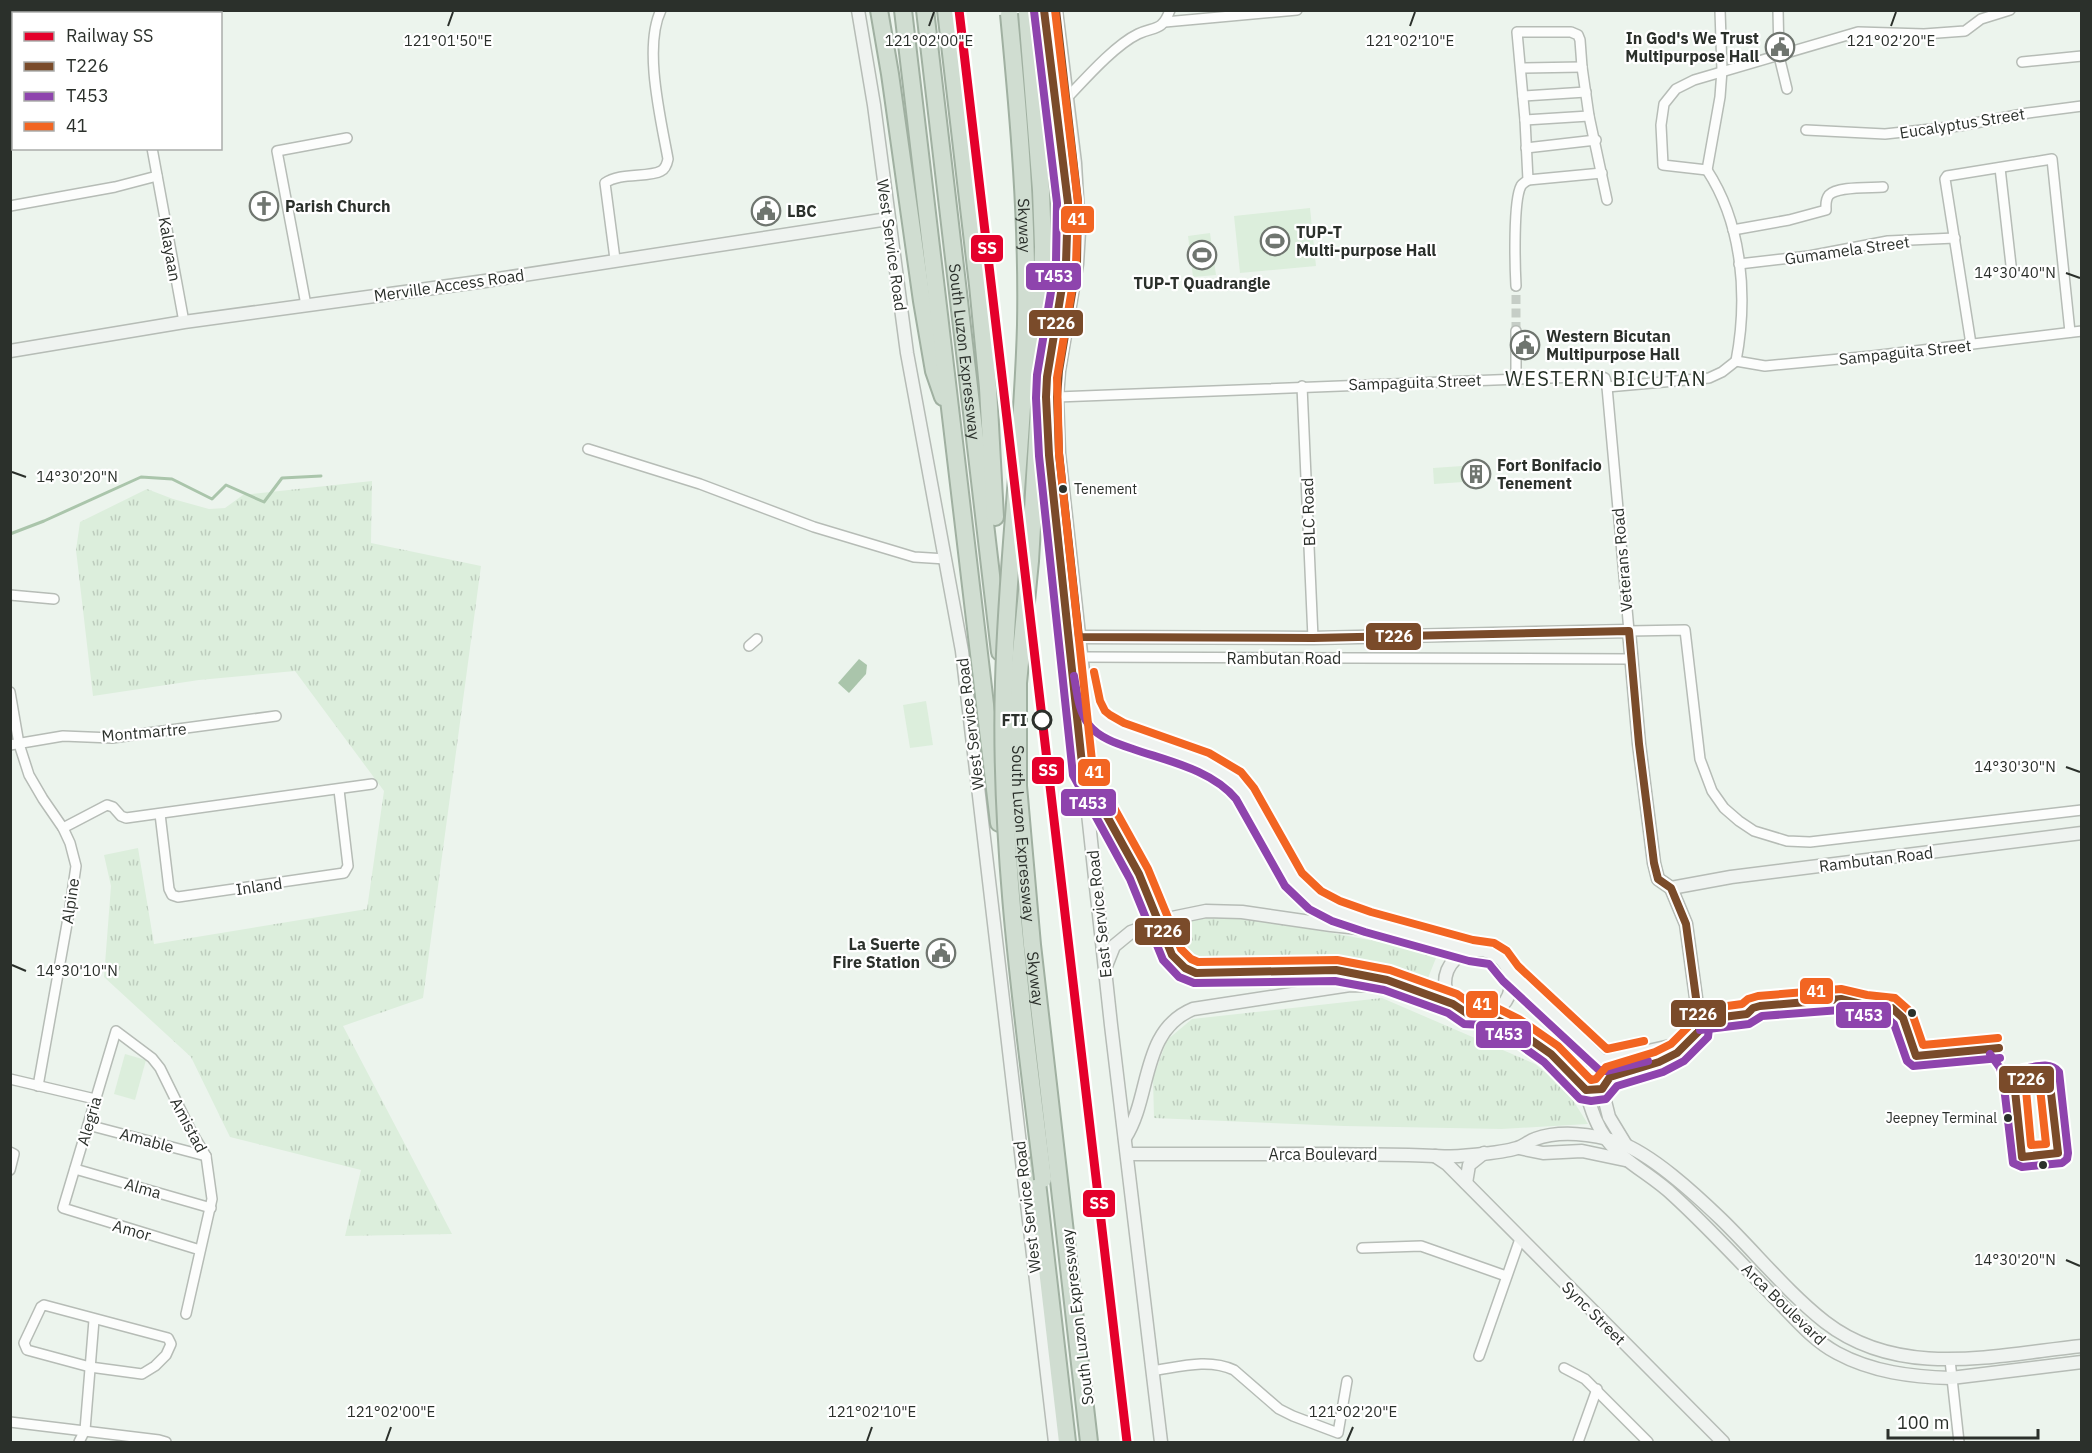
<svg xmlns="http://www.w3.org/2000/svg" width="2092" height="1453" font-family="'IBM Plex Sans',sans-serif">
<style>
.grass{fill:url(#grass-tufts)}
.pitch{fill:#dceedc}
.water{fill:#aac5ab}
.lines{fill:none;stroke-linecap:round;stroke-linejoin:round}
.stream{stroke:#aac5ab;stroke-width:3}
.street-tunnel{stroke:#c5cdc6;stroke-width:9;stroke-dasharray:9 4.5;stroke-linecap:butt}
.street-casing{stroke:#b6bcb6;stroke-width:12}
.secondary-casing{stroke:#b6bcb6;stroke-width:15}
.highway-casing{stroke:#a0b0a1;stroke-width:20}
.street{stroke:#fcfdfc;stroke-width:9}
.secondary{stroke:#eff3f0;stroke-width:12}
.highway{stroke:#d0ddd1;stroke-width:16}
.secondary-bridge-casing{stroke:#b6bcb6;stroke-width:15;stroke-linecap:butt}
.highway-bridge-casing{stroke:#a0b0a1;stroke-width:20;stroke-linecap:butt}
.secondary-bridge{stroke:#eff3f0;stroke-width:12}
.highway-bridge{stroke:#d0ddd1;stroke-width:16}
.bus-1-casing{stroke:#fff;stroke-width:12}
.bus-2-casing{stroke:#fff;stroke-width:12}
.bus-3-casing{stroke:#fff;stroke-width:12}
.bus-1{stroke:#7a4b2a;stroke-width:8}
.bus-2{stroke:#8e44ad;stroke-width:8}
.bus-3{stroke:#f26522;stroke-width:8}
.rail-1-casing{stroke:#fff;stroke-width:14}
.rail-1{stroke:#e4002b;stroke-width:9}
.ticks{fill:none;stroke:#2b302b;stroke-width:2}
.bus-dot{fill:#2b302b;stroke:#fff;stroke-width:2}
.stop-dot{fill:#fff;stroke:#2b302b;stroke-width:3}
.labels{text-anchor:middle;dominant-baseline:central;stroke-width:4.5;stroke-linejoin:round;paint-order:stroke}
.bus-label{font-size:14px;fill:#2b302b;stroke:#fff;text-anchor:start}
.poi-label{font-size:16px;font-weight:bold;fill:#2b302b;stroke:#fff;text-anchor:start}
.street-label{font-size:16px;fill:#2b302b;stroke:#fff}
.stop-label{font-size:16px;font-weight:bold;fill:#2b302b;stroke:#fff;text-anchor:end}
.quarter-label{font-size:20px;letter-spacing:1.5px;fill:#273227;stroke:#fff}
.ticks-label{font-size:15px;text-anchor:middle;fill:#2b302b;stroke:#fff;stroke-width:4.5;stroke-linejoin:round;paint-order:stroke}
.line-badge{stroke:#fff;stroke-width:2}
.badge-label{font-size:16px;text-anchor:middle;font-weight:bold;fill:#fff}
</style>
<defs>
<pattern id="grass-tufts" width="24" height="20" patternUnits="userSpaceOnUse" patternTransform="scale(1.5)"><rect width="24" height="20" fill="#dceedc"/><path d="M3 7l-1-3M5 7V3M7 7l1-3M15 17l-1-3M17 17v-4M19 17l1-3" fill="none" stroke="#bdccbd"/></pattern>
</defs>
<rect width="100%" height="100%" fill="#ecf4ed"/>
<g class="grass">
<polygon points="372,481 371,543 481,566 423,998 343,1026 452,1234 345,1236 361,1170 230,1137 191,1057 104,977 111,886 104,855 138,848 154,944 367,909 384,791 295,671 199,680 93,696 76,550 80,522 147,489 173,499 209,509 225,508 243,495"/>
<polygon points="1237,915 1438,953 1428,978 1393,966 1306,962 1207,966 1182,958 1168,926 1195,917"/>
<polygon points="1382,998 1535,1064 1565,1088 1588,1124 1502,1129 1344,1126 1154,1118 1153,1078 1167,1040 1192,1019"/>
</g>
<g class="pitch">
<polygon points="1310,208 1316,266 1240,273 1234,216"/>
<polygon points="1210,233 1216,275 1193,277 1188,236"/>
<polygon points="1462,466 1463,482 1434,484 1433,468"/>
<polygon points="926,701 933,745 910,748 903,705"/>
<polygon points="125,1054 146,1060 135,1100 114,1094"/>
</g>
<polygon class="water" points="859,659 867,665 866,674 849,693 838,683"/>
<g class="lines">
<polyline class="stream" points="10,534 44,521 141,477 172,479 212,499 226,485 264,502 282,478 321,476"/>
<polyline class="street-tunnel" points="1516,331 1516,286"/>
<g class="street-casing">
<g id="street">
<polyline points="1778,10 1779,56 1787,89"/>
<polyline points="124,14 140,10"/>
<polyline points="1165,22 1297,10"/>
<polyline points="10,33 14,33"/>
<polyline points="2022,62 2082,56"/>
<polyline points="1521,68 1582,67"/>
<polyline points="1523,96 1586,92"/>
<path d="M1067 98C1085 79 1115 45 1138 34 1155 26 1162 32 1170 10"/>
<polyline points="1525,120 1589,116"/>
<polyline points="1806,130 1885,134 1959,126 2028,113 2082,106"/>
<polyline points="152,148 184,322"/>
<polyline points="1526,148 1596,140"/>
<polyline points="2000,168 2012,274"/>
<polyline points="1707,170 1663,165 1661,125 1664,104 1676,89 1694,80 1858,32 1924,34 1965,31 1981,19 2010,10"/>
<path d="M1707 170C1743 225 1748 298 1736 361"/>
<polyline points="1707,170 1720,97 1722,70 1720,10"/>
<polyline points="1528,180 1602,173"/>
<polyline points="10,206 115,187 157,176"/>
<path d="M1733 230 1789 220 1826 210C1826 205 1825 200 1829 195 1837 186 1870 188 1883 187"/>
<path d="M615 259 605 183C620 172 648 178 661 171 665 169 667 164 668 159 661 120 643 47 661 10"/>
<polyline points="1739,264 1809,256 1888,241 1955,238"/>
<path d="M1516 286C1515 267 1513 201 1521 186 1522 184 1525 182 1528 180L1525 120 1517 32H1571L1578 35 1580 40 1582 67 1589 116 1607 200"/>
<polyline points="306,305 277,151 347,138"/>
<polyline points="1516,331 1516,378"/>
<polyline points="1971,344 1945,179 1947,176 2052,159 2070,332"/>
<polyline points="1736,361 1765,366 1872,356 2082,331"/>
<polyline points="1302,386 1313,638"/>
<polyline points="1607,387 1709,378 1722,372 1736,361"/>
<polyline points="1057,397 1599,376 1605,378 1607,387 1629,631 1685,630 1700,759 1712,791 1724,808 1739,821 1754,831 1787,841 1810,842 2082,810"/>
<polyline points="588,449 700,484 814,527 914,557 946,559"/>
<polyline points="10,595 54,599"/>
<polyline points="749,646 757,639"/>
<polyline points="1082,657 1631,659"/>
<polyline points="10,692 19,744 29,775 43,799 63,828 70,843 76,866 70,907 38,1086"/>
<polyline points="10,745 63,736 112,738 133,735 276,716"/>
<polyline points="160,814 169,889 172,895 178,897 344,873 348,866 339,790"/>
<polyline points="63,828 107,805 113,807 121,816 126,818 372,784"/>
<polyline points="10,1079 95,1099"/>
<polyline points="88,1125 206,1156"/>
<polyline points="10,1152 14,1154 10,1170"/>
<polyline points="75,1169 211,1208"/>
<polyline points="1362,1248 1421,1246 1506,1276"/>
<polygon points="44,1305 168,1338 171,1344 166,1355 155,1366 142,1374 90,1367 27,1350 24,1343 41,1307"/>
<polyline points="186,1314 212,1199 206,1156 191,1131 160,1068 152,1058 116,1031 63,1208 200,1250"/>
<polyline points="1479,1356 1520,1239"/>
<polyline points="1950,1360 1959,1442"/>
<polyline points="1564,1368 1585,1379 1648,1442"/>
<path d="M1152 1371C1179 1367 1208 1358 1234 1370L1279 1409 1293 1416 1338 1433 1347 1381"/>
<polyline points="10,1422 159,1440 166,1442"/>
<polyline points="79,1442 85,1430 94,1320"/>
<polyline points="1578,1442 1597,1389"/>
</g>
</g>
<g class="secondary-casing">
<g id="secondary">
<polyline points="858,10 874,105 907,353 962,651 1055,1442"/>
<polyline points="1044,10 1068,203 1066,263 1047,377 1046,397 1049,455 1111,1025 1161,1442"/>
<polyline points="1056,10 1075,163 1079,232 1077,264 1059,371 1057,397 1059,453 1084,680 1093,711 1104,724 1120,733 1205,763 1234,780 1245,793 1294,880 1315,900 1336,911 1368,922 1472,951"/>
<polyline points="10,351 184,322 485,281 888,219"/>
<path d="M1079 637 1313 638 1629 631 1639 744 1654 863 1658 879 1671 888 1686 924 1699 1020C1697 1057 1640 1069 1610 1077"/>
<polyline points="1086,779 1145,887"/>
<polyline points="1671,888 1731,877 2082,833"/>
<path d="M1165 941C1172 956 1180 968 1196 973L1336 970 1387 980"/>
<circle cx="1478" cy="983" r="33"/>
<polyline points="1106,966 1114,946 1131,932 1167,919 1206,911 1242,912 1331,925 1377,930"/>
<polyline points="1510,973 1599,1058"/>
<path d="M1487 1015C1510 1026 1533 1037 1552 1055 1564 1066 1573 1080 1586 1090 1593 1092 1602 1092 1607 1085 1627 1058 1570 1043 1577 1081"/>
<polyline points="1604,1061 1688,1042"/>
<polyline points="1602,1089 1609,1117 1626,1145"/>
<path d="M1586 1090C1590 1107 1596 1125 1607 1140 1625 1163 1652 1175 1673 1195 1708 1227 1740 1262 1773 1296 1793 1316 1811 1339 1837 1353 1872 1372 1912 1377 1951 1378L2082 1362"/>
<path d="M1125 1138C1152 1096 1140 1031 1193 1009L1350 985 1408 986 1453 1004"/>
<polyline points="1519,1148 1543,1153 1582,1151 1625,1160"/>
<path d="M1127 1154C1195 1154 1263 1154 1330 1154 1365 1155 1400 1154 1434 1156 1450 1158 1502 1153 1517 1148 1524 1146 1529 1141 1535 1139 1560 1130 1593 1134 1618 1142 1652 1154 1695 1194 1721 1219 1756 1253 1787 1292 1825 1322 1900 1380 1995 1355 2082 1346"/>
<polyline points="1435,1156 1447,1164 1723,1442"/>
<polyline points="1466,1183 1469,1165 1484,1153"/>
</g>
</g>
<g class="highway-casing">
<g id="highway">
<polyline points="879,10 890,74 922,301 934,371 943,397"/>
<polyline points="903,10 999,823"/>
<path id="s1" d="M925 10 1000 652"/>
<polyline points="946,10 978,285 988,388 995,517"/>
<polyline points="1035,1165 1067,1442"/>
</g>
</g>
<use href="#street" class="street"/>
<use href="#secondary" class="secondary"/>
<use href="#highway" class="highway"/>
<g class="secondary-bridge-casing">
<polyline id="secondary-bridge" points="1145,887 1165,941"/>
</g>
<g class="highway-bridge-casing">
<g id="highway-bridge">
<path id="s2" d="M1027 13 1041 190 1043 247 1039 407 1030 561 1018 683V786L1032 945 1089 1442"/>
<path id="s3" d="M1009 14C1019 118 1028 221 1026 325 1023 444 1007 563 1004 682 999 848 1023 1014 1043 1179"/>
</g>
</g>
<use href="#secondary-bridge" class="secondary-bridge"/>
<use href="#highway-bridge" class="highway-bridge"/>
<g class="bus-1-casing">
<g id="bus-1">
<polyline points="1044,10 1068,203 1066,263 1047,377 1046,397 1049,455 1083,773 1139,874 1172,955 1185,968 1196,973 1336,970 1387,980 1453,1004 1468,1014 1487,1015 1514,1028 1551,1054 1586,1090 1602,1089 1610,1077 1659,1062 1677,1053 1699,1031 1699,1020 1686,924 1671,888 1658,879 1654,863 1639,744 1629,631 1313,638 1079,637 1059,453 1057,397 1059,371 1077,264 1078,201 1056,10"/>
<polyline points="1699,1020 1747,1014 1753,1008 1760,1006 1841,999 1865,1005 1892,1008 1903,1018 1916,1056 1999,1048"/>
<polygon points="2049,1076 2058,1153 2022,1157 2014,1081"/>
</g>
</g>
<g class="bus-2-casing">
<g id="bus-2">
<polyline points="1034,11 1057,203 1056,262 1037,375 1036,398 1039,456 1073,775 1130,879 1163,960 1179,977 1194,983 1335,981 1384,990 1448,1013 1464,1024 1484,1025 1509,1037 1544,1062 1580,1099 1591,1101 1606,1099 1617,1086 1663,1072 1684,1061 1708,1037 1710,1020"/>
<path d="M1074 676C1077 692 1078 711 1089 725 1099 738 1118 744 1133 749 1168 761 1212 770 1236 799L1285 886 1309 909 1332 921 1365 932 1469 961 1489 964 1503 981 1599 1070 1606 1071 1648 1061"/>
<polyline points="1700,1030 1749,1024 1762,1016 1840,1010 1864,1015 1887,1018 1894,1024 1907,1061 1913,1066 2000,1058"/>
<path d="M1990 1054 2000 1068 2003 1078 2013 1163 2022 1167 2062 1163 2067 1159 2068 1153 2059 1072C2050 1061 2035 1067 2023 1069"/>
</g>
</g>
<g class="bus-3-casing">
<g id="bus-3">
<polyline points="1055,10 1078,203 1076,265 1057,378 1059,454 1093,770 1148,869 1181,949 1191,959 1198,962 1337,960 1390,970 1457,994 1471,1004 1491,1005 1519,1019 1558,1046 1591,1080 1596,1079 1606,1067 1655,1052 1671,1044 1688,1027 1688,1020"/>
<polyline points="1094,672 1100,701 1105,711 1110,715 1124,723 1209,753 1241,772 1254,788 1302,873 1321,891 1340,901 1371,912 1473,940 1494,943 1507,951 1518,966 1607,1049 1644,1041"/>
<polyline points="1698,1010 1742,1004 1748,999 1758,996 1841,989 1867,995 1895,998 1912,1013 1923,1045 1998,1038"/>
<polygon points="2040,1088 2046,1144 2031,1145 2026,1090"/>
</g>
</g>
<use href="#bus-1" class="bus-1"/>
<use href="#bus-2" class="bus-2"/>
<use href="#bus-3" class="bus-3"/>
<g class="rail-1-casing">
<polyline id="rail-1" points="959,10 1127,1442"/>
</g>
<use href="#rail-1" class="rail-1"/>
</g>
<path class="ticks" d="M448 26 453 12M929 26 934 12M1410 26 1415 12M1891 26 1896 12M2066 273 2080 278M12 472 26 477M2066 767 2080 772M12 965 26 971M2066 1260 2080 1266M386 1441 391 1427M867 1441 872 1427M1347 1441 1353 1427"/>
<defs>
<g id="civic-ring" transform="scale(1.5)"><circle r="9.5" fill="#fff" stroke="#6f756f" stroke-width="1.5"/><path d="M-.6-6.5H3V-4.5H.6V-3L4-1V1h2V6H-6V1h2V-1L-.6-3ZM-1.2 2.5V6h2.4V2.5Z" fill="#6f756f"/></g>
<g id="church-ring" transform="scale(1.5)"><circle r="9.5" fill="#fff" stroke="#6f756f" stroke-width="1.5"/><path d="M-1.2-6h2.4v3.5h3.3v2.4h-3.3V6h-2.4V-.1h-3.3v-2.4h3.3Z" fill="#6f756f"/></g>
<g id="stadium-ring" transform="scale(1.5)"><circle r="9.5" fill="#fff" stroke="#6f756f" stroke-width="1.5"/><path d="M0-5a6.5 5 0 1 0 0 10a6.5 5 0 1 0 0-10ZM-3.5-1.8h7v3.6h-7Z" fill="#6f756f"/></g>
<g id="building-ring" transform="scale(1.5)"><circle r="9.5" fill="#fff" stroke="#6f756f" stroke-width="1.5"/><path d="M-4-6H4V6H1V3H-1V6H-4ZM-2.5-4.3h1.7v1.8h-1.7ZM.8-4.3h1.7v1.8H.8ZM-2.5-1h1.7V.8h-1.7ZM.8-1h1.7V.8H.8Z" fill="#6f756f"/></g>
</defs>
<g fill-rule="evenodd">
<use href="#civic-ring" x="1780" y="47"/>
<use href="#church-ring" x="264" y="206"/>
<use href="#civic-ring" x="766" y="211"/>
<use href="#stadium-ring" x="1275" y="241"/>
<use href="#stadium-ring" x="1202" y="255"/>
<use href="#civic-ring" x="1525" y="345"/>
<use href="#building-ring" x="1476" y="474"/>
<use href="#civic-ring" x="941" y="953"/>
</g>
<g class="bus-dot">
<circle cx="1063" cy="489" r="5"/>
<circle cx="1912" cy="1013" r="5"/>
<circle cx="2008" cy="1118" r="5"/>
<circle cx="2043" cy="1165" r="5"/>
</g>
<circle class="stop-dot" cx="1042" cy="720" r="9"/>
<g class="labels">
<g class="bus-label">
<text x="1074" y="489">Tenement</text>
<text x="1997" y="1118" text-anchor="end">Jeepney Terminal</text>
</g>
<g class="poi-label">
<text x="1759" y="38" text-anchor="end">In God's We Trust<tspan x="1759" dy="18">Multipurpose Hall</tspan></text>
<text x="285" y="206">Parish Church</text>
<text x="787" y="211">LBC</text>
<text x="1296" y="232">TUP-T<tspan x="1296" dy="18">Multi-purpose Hall</tspan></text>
<text x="1202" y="283" text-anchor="middle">TUP-T Quadrangle</text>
<text x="1546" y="336">Western Bicutan<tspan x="1546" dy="18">Multipurpose Hall</tspan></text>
<text x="1497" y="465">Fort Bonifacio<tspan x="1497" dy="18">Tenement</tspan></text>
<text x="920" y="944" text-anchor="end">La Suerte<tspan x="920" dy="18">Fire Station</tspan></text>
</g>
<g class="street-label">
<text transform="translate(1962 123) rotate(-9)">Eucalyptus Street</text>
<text stroke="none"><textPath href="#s3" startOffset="212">Skyway</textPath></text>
<text transform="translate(892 245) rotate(82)">West Service Road</text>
<text transform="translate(170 249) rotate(80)">Kalayaan</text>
<text transform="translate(1847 250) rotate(-8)">Gumamela Street</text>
<text transform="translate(449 285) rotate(-8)">Merville Access Road</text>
<text stroke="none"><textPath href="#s1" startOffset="344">South Luzon Expressway</textPath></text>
<text transform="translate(1905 352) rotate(-6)">Sampaguita Street</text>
<text transform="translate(1415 382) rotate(-2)">Sampaguita Street</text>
<text transform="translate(1308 512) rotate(-92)">BLC Road</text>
<text transform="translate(1622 560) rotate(-95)">Veterans Road</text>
<text x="1284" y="658">Rambutan Road</text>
<text transform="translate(970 724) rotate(-97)">West Service Road</text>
<text transform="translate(144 732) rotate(-5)">Montmartre</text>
<text stroke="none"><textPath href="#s2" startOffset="822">South Luzon Expressway</textPath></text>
<text transform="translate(1876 859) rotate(-7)">Rambutan Road</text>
<text transform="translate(259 886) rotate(-8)">Inland</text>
<text transform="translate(70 901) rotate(-82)">Alpine</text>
<text transform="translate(1099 914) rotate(-96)">East Service Road</text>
<text stroke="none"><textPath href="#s2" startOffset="968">Skyway</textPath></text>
<text transform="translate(89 1121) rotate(-74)">Alegria</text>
<text transform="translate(189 1125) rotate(62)">Amistad</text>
<text transform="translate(147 1140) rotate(15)">Amable</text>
<text x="1323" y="1154">Arca Boulevard</text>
<text transform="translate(143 1188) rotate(16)">Alma</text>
<text transform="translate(1027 1207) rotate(-97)">West Service Road</text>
<text transform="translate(132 1230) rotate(16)">Amor</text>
<text transform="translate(1784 1304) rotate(44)">Arca Boulevard</text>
<text transform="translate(1594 1313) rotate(45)">Sync Street</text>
<text transform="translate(1077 1317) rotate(-97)">South Luzon Expressway</text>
</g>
<g class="stop-label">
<text x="1027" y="720">FTI</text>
</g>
<g class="quarter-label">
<text x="1606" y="378">WESTERN BICUTAN</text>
</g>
</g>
<g class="ticks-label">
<text x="448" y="46">121°01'50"E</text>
<text x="929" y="46">121°02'00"E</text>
<text x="1410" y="46">121°02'10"E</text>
<text x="1891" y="46">121°02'20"E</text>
<text x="2015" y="278">14°30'40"N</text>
<text x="77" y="482">14°30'20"N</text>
<text x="2015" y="772">14°30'30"N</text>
<text x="77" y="976">14°30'10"N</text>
<text x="2015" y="1265">14°30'20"N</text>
<text x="391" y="1417">121°02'00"E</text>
<text x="872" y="1417">121°02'10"E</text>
<text x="1353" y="1417">121°02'20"E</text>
</g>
<g class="line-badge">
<rect x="1060" y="205" width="35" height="29" rx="6" fill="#f26522"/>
<rect x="970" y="234" width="34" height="29" rx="6" fill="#e4002b"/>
<rect x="1025" y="262" width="57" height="29" rx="6" fill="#8e44ad"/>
<rect x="1028" y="309" width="56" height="28" rx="6" fill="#7a4b2a"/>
<rect x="1365" y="622" width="57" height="29" rx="6" fill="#7a4b2a"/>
<rect x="1031" y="756" width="34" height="29" rx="6" fill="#e4002b"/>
<rect x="1077" y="758" width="34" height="29" rx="6" fill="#f26522"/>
<rect x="1060" y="788" width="57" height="29" rx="6" fill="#8e44ad"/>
<rect x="1134" y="917" width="57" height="29" rx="6" fill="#7a4b2a"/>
<rect x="1799" y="977" width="35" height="28" rx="6" fill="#f26522"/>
<rect x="1465" y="990" width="34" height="29" rx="6" fill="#f26522"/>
<rect x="1670" y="999" width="57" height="29" rx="6" fill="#7a4b2a"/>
<rect x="1835" y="1001" width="57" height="28" rx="6" fill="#8e44ad"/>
<rect x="1475" y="1020" width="57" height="29" rx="6" fill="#8e44ad"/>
<rect x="1998" y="1065" width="57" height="29" rx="6" fill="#7a4b2a"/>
<rect x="1082" y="1189" width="34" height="29" rx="6" fill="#e4002b"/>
</g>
<g class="badge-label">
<text x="1077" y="225">41</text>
<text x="987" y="254">SS</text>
<text x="1054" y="282">T453</text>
<text x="1056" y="329">T226</text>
<text x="1394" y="642">T226</text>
<text x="1048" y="776">SS</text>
<text x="1094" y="778">41</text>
<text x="1088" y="809">T453</text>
<text x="1163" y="937">T226</text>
<text x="1816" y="997">41</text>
<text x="1482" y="1010">41</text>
<text x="1698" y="1020">T226</text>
<text x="1864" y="1021">T453</text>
<text x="1504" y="1040">T453</text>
<text x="2026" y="1085">T226</text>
<text x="1099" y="1209">SS</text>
</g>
<rect width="2092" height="1453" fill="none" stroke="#2b302b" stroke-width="24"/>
<rect x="12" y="12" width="210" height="138" fill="#ffffff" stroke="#aaacaa" stroke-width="1.5"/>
<rect x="24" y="32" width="30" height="9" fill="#e4002b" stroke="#aaacaa" stroke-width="1.5"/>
<text x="66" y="42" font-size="18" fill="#2b302b">Railway SS</text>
<rect x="24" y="62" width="30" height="9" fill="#7a4b2a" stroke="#aaacaa" stroke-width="1.5"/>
<text x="66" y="72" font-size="18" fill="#2b302b">T226</text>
<rect x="24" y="92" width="30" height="9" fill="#8e44ad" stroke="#aaacaa" stroke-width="1.5"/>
<text x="66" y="102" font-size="18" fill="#2b302b">T453</text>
<rect x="24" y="122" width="30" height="9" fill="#f26522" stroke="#aaacaa" stroke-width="1.5"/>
<text x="66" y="132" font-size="18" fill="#2b302b">41</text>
<path d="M1888 1429v9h150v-9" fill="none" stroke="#2b302b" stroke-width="3"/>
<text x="1897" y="1429" font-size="18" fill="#2b302b" stroke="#ffffff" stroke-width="4.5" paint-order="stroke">100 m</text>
</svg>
